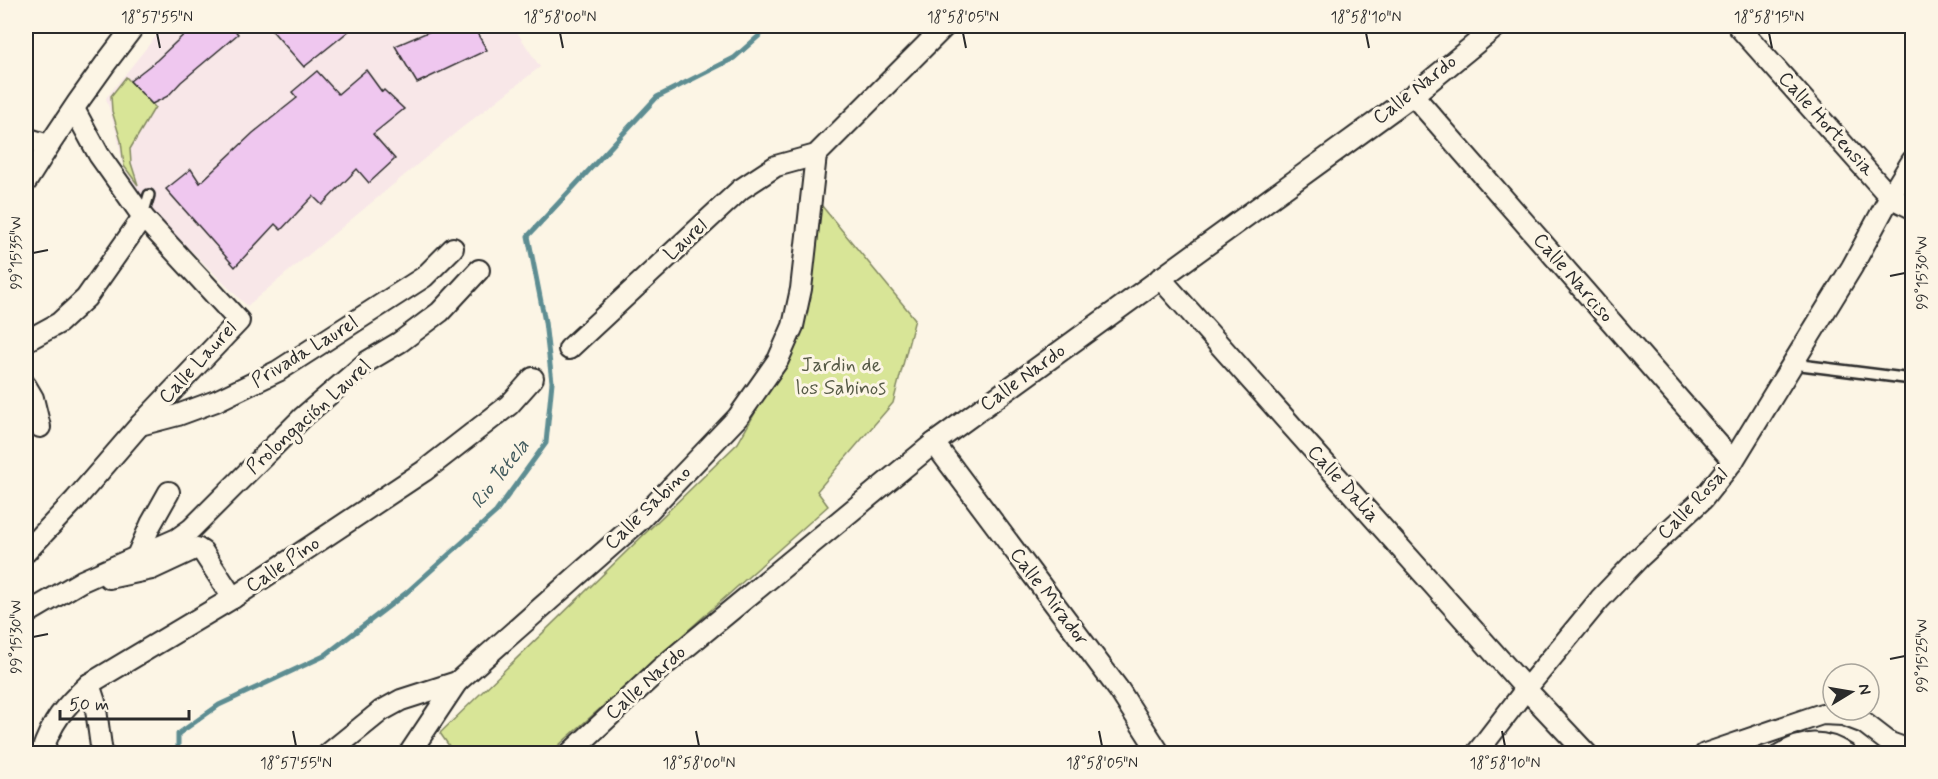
<svg xmlns="http://www.w3.org/2000/svg" width="1938" height="779" font-family="Mynerve,sans-serif">
<style>
.built{fill:#f8e7e8}
.green{fill:#d8e597;stroke:#828861;stroke-width:1.5}
.lines{fill:none;stroke-linecap:round;stroke-linejoin:round}
.stream{stroke:#5d8d92;stroke-width:5}
.building{fill:#efc7ef;stroke:#2b2b2b;stroke-width:1.5}
.lane-casing{stroke:#2b2b2b;stroke-width:14}
.street-casing{stroke:#2b2b2b;stroke-width:24}
.lane{stroke:#fcf5e5;stroke-width:9}
.street{stroke:#fcf5e5;stroke-width:20}
.ticks{fill:none;stroke:#2b2b2b;stroke-width:2}
.labels{text-anchor:middle;dominant-baseline:central;stroke-width:6;stroke-linejoin:round;paint-order:stroke}
.street-label{font-size:20px;fill:#2b2b2b;stroke:#fcf5e5}
.park-label{font-size:20px;fill:#565a46;stroke:#fcf5e5}
.water-label{font-size:21px;font-style:italic;fill:#445c5f;stroke:#fcf5e5}
.neatline{fill:none;stroke:#2b2b2b;stroke-width:2}
.ticks-label{font-size:15px;text-anchor:middle;fill:#2b2b2b}
</style>
<rect width="100%" height="100%" fill="#fcf5e5"/>
<filter id="ink" filterUnits="userSpaceOnUse"><feTurbulence type="fractalNoise" baseFrequency=".0167" numOctaves="2"/><feDisplacementMap in="SourceGraphic" scale="12" xChannelSelector="R" yChannelSelector="G"/><feConvolveMatrix kernelMatrix="1 2 1 2 8 2 1 2 1" color-interpolation-filters="sRGB"/></filter>
<g filter="url(#ink)">
<polygon class="built" points="164,26 513,26 540,67 459,130 247,306 143,203 123,165 117,135 106,98"/>
<g class="green">
<polygon points="126,77 155,107 130,149 131,163 138,185 124,166 121,141 112,111 111,96"/>
<polygon points="817,200 915,319 893,403 817,491 828,506 550,753 454,753 440,733 738,443 797,339"/>
</g>
<g class="lines">
<polyline class="stream" points="178,754 178,734 219,705 324,656 406,593 496,512 546,443 552,382 545,322 528,236 657,97 734,58 770,26"/>
</g>
<g class="building">
<polygon points="193,26 231,26 238,34 181,82 168,96 152,104 130,81 157,60"/>
<polygon points="268,26 355,26 304,67"/>
<polygon points="442,26 473,26 487,50 417,83 395,46"/>
<polygon points="366,70 382,92 384,90 404,109 373,134 395,159 369,183 357,169 322,205 313,196 281,230 275,224 235,267 166,189 191,169 200,183 253,133 297,98 292,92 317,71 338,94"/>
</g>
<g class="lines">
<g class="lane-casing">
<g id="lane">
<polyline points="143,215 149,195"/>
<polyline points="1793,364 1912,379"/>
</g>
</g>
<g class="street-casing">
<g id="street">
<polyline points="1738,26 1890,197 1912,208"/>
<polyline points="1413,95 1733,461"/>
<polyline points="26,138 48,145"/>
<path d="M26 182C59 128 95 76 134 26"/>
<polyline points="1160,278 1526,689 1587,754"/>
<polyline points="26,341 59,323 86,298 143,217"/>
<polyline points="569,349 741,189 776,166 816,155 945,26"/>
<polyline points="26,386 33,398 40,427"/>
<polyline points="140,425 178,415 216,401 278,371 424,277 453,248"/>
<polyline points="934,443 1119,690 1160,754"/>
<polyline points="26,552 75,500 139,426 239,321 143,217 99,155 74,109"/>
<polyline points="136,558 151,524 169,492"/>
<polyline points="109,578 152,569 197,548 203,552 233,598"/>
<polyline points="26,614 82,581 177,539 191,529 303,417 368,361 400,342 440,312 479,270"/>
<polyline points="89,684 95,702 102,754"/>
<path d="M41 754C52 721 64 707 89 684L233 598 424 471 509 405 533 378"/>
<polyline points="328,754 381,711 401,700 457,682 639,521 738,417 778,360 793,326 801,289 816,155"/>
<polyline points="409,754 457,682"/>
<polyline points="569,754 661,668 934,443 1413,95 1497,26"/>
<polyline points="1476,754 1526,689 1600,599 1639,558 1702,500 1733,461 1852,267 1890,197 1912,161"/>
<polyline points="1705,754 1822,714 1843,715 1864,723 1890,743 1912,751"/>
<path d="M1781 754C1804 741 1823 739 1846 754"/>
</g>
</g>
<use href="#lane" class="lane"/>
<use href="#street" class="street"/>
</g>
</g>
<path class="ticks" d="M157 33 160 48M560 33 563 48M963 33 966 48M1366 33 1369 48M1769 33 1772 48M33 253 48 250M1890 276 1905 273M33 637 48 634M1890 659 1905 656M293 731 296 746M696 731 699 746M1099 731 1102 746M1502 731 1505 746"/>
<g class="labels">
<g class="street-label">
<text transform="translate(1415 90) rotate(-38)">Calle Nardo</text>
<text transform="translate(1826 124) rotate(48)">Calle Hortensia</text>
<text transform="translate(686 240) rotate(-43)">Laurel</text>
<text transform="translate(1573 278) rotate(49)">Calle Narciso</text>
<text transform="translate(305 352) rotate(-31)">Privada Laurel</text>
<text transform="translate(198 363) rotate(-47)">Calle Laurel</text>
<text transform="translate(1023 378) rotate(-36)">Calle Nardo</text>
<text transform="translate(309 417) rotate(-42)">Prolongación Laurel</text>
<text transform="translate(1343 484) rotate(48)">Calle Dalia</text>
<text transform="translate(1693 504) rotate(-46)">Calle Rosal</text>
<text transform="translate(648 508) rotate(-44)">Calle Sabino</text>
<text transform="translate(283 565) rotate(-34)">Calle Pino</text>
<text transform="translate(1049 597) rotate(53)">Calle Mirador</text>
<text transform="translate(646 683) rotate(-42)">Calle Nardo</text>
</g>
<g class="park-label">
<text x="841" y="365">Jardin de<tspan x="841" dy="23">los Sabinos</tspan></text>
</g>
<g class="water-label">
<text transform="translate(500 474) rotate(-52)">Rio Tetela</text>
</g>
</g>
<rect width="1938" height="779" fill="none" stroke="#fcf5e5" stroke-width="66"/>
<g transform="translate(1851 692) rotate(79)"><circle r="28" fill="#fcf5e5" stroke="#a8a49b" stroke-width="1.5"/>
<path d="M0-4.5L10 22L0 15L-10 22Z" fill="#2b2b2b"/>
<text y="-9" font-size="16" font-weight="bold" text-anchor="middle" fill="#2b2b2b">N</text>
</g>
<path d="M60 710v9h129v-9" fill="none" stroke="#2b2b2b" stroke-width="3"/>
<text x="69" y="710" font-size="18" fill="#2b2b2b" stroke="#fcf5e5" stroke-width="4.5" paint-order="stroke">50 m</text>
<rect x="33" y="33" width="1872" height="713" class="neatline"/>
<g class="ticks-label">
<text x="157" y="22">18°57'55"N</text>
<text x="560" y="22">18°58'00"N</text>
<text x="963" y="22">18°58'05"N</text>
<text x="1366" y="22">18°58'10"N</text>
<text x="1769" y="22">18°58'15"N</text>
<text transform="translate(16 253) rotate(-90)" y="5">99°15'35"W</text>
<text transform="translate(1922 273) rotate(-90)" y="5">99°15'30"W</text>
<text transform="translate(16 637) rotate(-90)" y="5">99°15'30"W</text>
<text transform="translate(1922 656) rotate(-90)" y="5">99°15'25"W</text>
<text x="296" y="768">18°57'55"N</text>
<text x="699" y="768">18°58'00"N</text>
<text x="1102" y="768">18°58'05"N</text>
<text x="1505" y="768">18°58'10"N</text>
</g>
</svg>
